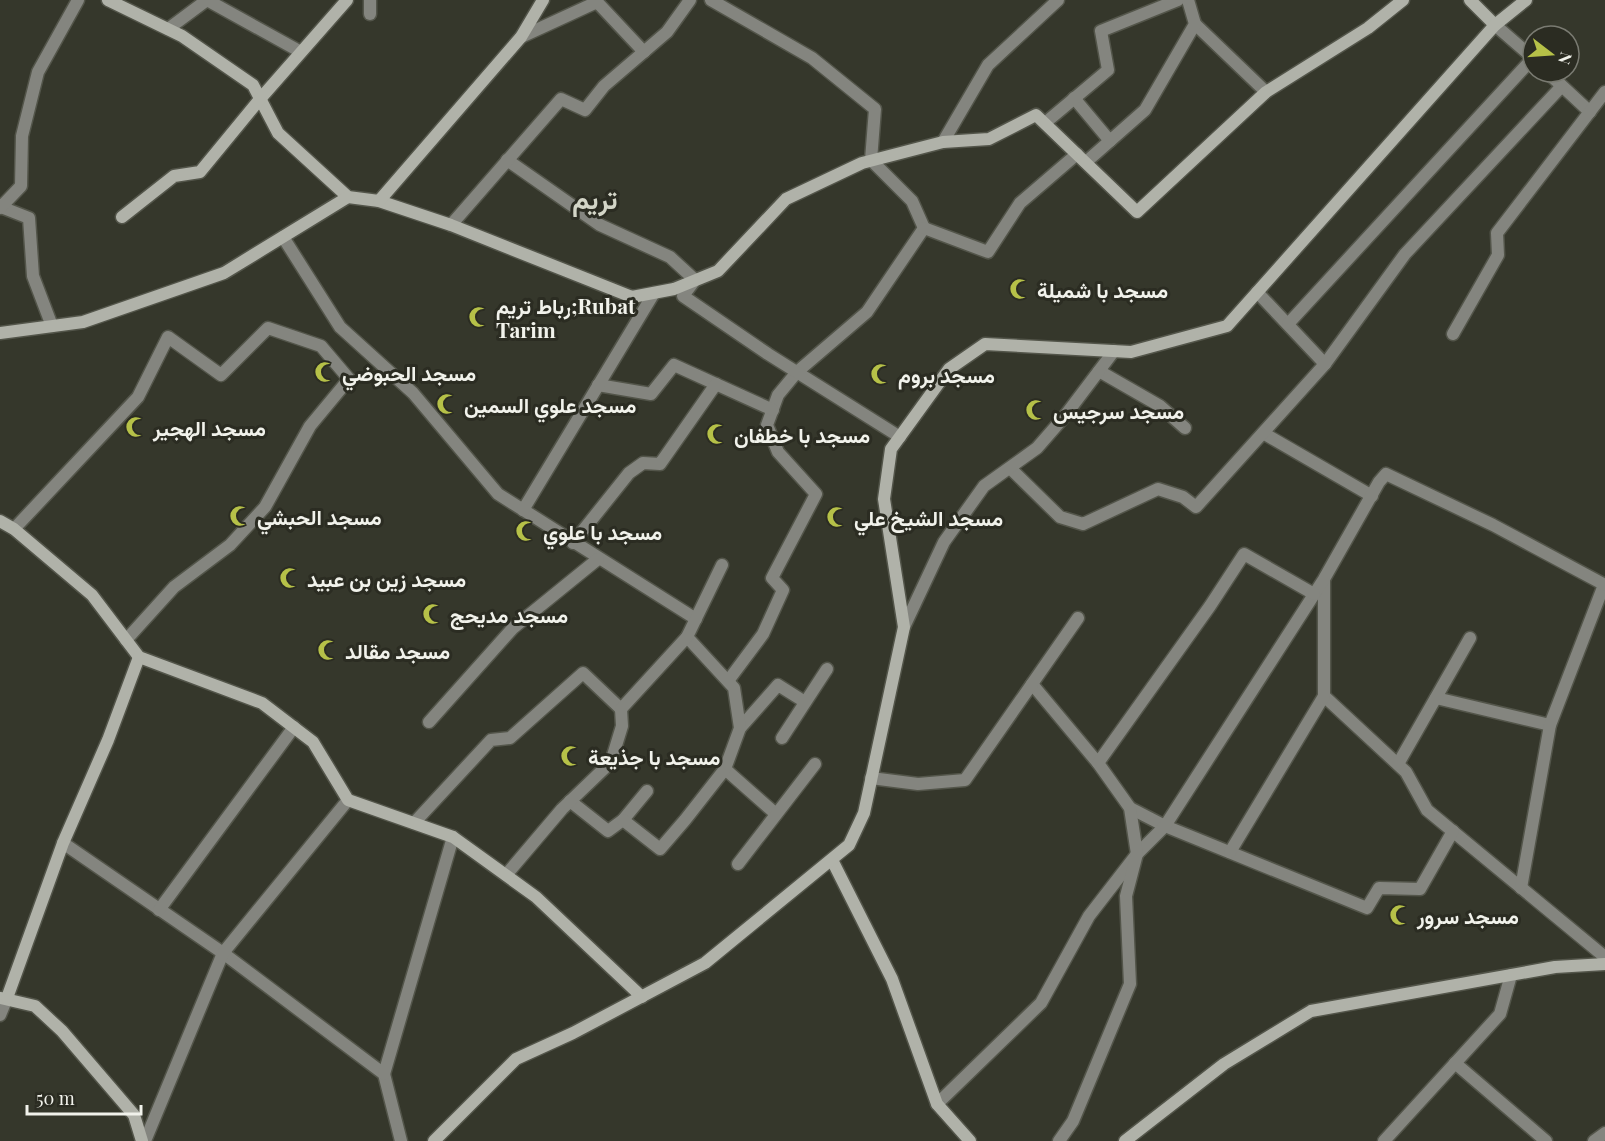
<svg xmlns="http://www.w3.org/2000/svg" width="1605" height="1141" font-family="'Playfair Display',Vazirmatn,serif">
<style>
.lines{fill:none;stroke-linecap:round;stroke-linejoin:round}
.street-casing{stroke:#53554a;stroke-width:15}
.secondary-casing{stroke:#53554a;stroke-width:15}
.street{stroke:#84857f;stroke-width:12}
.secondary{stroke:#b0b2a9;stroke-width:12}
.labels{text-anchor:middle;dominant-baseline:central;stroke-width:6;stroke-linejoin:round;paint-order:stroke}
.poi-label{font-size:21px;font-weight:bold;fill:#f1f2eb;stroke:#2b2c22;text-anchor:start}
.district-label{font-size:27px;font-weight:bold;fill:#d3d5c7;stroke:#2b2c22}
</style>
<rect width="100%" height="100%" fill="#35372b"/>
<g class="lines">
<g class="street-casing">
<g id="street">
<polyline points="370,0 370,14"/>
<polyline points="711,0 812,58 875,109 871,160 912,201 924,228 867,312 797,372 778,395 767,425 778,452 816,494 772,578 783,590 763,634 728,681"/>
<polyline points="1195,24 1266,92"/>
<polyline points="1495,25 1533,58"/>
<polyline points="168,29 207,0 301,52"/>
<polyline points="521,37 597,2 644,52"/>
<polyline points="1547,72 1590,112"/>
<polyline points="1074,98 1110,141"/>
<polyline points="1045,123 1108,70 1101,31 1178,0"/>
<polyline points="943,142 988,65 1058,0"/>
<polyline points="507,160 600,225 670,257 695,280 683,296 768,354 900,437"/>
<polyline points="1086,162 1145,110 1195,24 1188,0"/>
<polyline points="1,207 29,218 33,276 52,326"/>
<polyline points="0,208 21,186 22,136 38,72 78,0"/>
<polyline points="451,225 561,99 585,110 604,86 667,32 690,0"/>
<polyline points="924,228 988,252 1020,203 1077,154"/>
<polyline points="283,237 340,327 413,393 498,494 696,619"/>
<polyline points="1257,292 1325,364"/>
<polyline points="1288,324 1533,58"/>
<polyline points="1453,334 1498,255 1497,233 1605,92"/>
<polyline points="1099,371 1160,406 1185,428"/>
<polyline points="598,385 651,394 674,365 773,410"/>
<polyline points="1263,433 1372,496"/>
<polyline points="1010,468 1060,517 1083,524 1158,489 1183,497 1196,507 1325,364 1405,254 1561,87"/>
<polyline points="523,510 654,293"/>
<polyline points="14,529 138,397 168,337 221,375 268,328 321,346 349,379 310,426 265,507 230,545 174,587 126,640"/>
<polyline points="573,543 629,473 643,463 660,464 716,384"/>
<polyline points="904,627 944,542 984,486 1037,448 1064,417 1114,351"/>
<polyline points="1032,684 1098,763"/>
<polyline points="1324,696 1406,772 1427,810 1605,957"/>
<polyline points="1436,698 1550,725"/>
<polyline points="429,722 513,628 598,559"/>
<polyline points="740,728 778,685 805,702"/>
<polyline points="782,738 827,669"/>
<polyline points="1398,764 1470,638"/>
<polyline points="725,769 776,814"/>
<polyline points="871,778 918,784 965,780 1078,618"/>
<polyline points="570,801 608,831 623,820 647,791"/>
<polyline points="1130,808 1165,826 1367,908 1379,888 1420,889 1453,831"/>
<polyline points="623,820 660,849 685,820 725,769 740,728 734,688 687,637"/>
<polyline points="414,823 491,740 510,738 583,673 621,709"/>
<polyline points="63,843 223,953 384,1074 401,1141"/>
<polyline points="1230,852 1324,696 1324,580"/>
<polyline points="738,864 815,764"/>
<polyline points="506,875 562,809 611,762 622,726 621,709 687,637 722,565"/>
<polyline points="1521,888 1550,725 1604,585"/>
<polyline points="159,910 294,727"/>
<polyline points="0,1015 7,998"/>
<polyline points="1455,1063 1546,1141"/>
<polyline points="384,1074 453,837"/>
<polyline points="937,1104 1041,1003 1089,916 1137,854 1165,826 1324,579 1379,482 1386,474 1493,525 1605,585"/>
<polyline points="145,1141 223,953 348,800"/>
<polyline points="1059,1141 1073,1121 1130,984 1126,896 1137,854 1130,808 1098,763 1210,606 1244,554 1314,594"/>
<polyline points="1384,1141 1500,1014 1511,975"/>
<polyline points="1594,1141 1605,1133"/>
</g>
</g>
<g class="secondary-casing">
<g id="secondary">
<polyline points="108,0 182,36 253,85 278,133 348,197 379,201 451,225 632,297 674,289 718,271 786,199 862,163 943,142 989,139 1036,115 1137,212 1266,92 1368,28 1403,0"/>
<polyline points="1470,0 1495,25"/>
<polyline points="379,201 521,37 543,0"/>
<polyline points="122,217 174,176 200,172 260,99 347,0"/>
<polyline points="0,333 83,322 224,273 348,197"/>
<polyline points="0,521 14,529 92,595 139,657 262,703 313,742 348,800 453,837 536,897 642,997"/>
<polyline points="832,860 892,979 937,1104 970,1141"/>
<polyline points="1,998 35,1006 62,1031 134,1115 142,1141"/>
<polyline points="7,998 63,843 108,740 139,657"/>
<polyline points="434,1141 516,1059 573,1033 705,963 849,845 864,813 904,627 884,499 891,449 949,369 985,344 1131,352 1227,326 1495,25 1526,0"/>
<polyline points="1125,1141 1224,1064 1311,1011 1555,967 1605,964"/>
</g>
</g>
<use href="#street" class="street"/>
<use href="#secondary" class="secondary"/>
</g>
<defs>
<g id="mosque-bare" transform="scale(1.62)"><path d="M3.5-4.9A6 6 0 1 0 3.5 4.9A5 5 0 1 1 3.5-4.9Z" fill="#b6c148" stroke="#2b2c22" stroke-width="2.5" paint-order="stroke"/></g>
</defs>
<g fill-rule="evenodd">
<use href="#mosque-bare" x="1020" y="289"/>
<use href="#mosque-bare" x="479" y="317"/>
<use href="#mosque-bare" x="325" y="372"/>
<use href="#mosque-bare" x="881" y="374"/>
<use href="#mosque-bare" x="447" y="404"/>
<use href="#mosque-bare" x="1036" y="410"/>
<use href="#mosque-bare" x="136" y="427"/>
<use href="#mosque-bare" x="717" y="434"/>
<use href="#mosque-bare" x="240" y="516"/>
<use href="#mosque-bare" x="837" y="517"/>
<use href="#mosque-bare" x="526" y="531"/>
<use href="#mosque-bare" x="290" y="578"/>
<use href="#mosque-bare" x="433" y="614"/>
<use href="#mosque-bare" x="328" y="650"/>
<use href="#mosque-bare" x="571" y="756"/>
<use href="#mosque-bare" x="1400" y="915"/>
</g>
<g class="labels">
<g class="poi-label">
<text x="1037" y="289">مسجد با شميلة</text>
<text x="496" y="305">رباط تريم;Rubat<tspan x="496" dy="24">Tarim</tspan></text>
<text x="342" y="372">مسجد الحبوضي</text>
<text x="898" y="374">مسجد بروم</text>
<text x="464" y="404">مسجد علوي السمين</text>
<text x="1053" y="410">مسجد سرجيس</text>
<text x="153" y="427">مسجد الهجير</text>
<text x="734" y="434">مسجد با خطفان</text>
<text x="257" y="516">مسجد الحبشي</text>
<text x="854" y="517">مسجد الشيخ علي</text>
<text x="543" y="531">مسجد با علوي</text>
<text x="307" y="578">مسجد زين بن عبيد</text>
<text x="450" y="614">مسجد مديحج</text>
<text x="345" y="650">مسجد مقالد</text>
<text x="588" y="756">مسجد با جذيعة</text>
<text x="1417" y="915">مسجد سرور</text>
</g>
<g class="district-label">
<text x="595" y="198">تريم</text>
</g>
</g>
<g transform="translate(1551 54) rotate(107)"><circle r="28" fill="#2b2c22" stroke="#7a7b72" stroke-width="1.5"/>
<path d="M0-4.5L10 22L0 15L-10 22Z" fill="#b6c148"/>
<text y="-9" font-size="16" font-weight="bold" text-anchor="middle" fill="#f1f2eb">N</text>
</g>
<path d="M27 1105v9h114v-9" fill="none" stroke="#f1f2eb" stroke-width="3"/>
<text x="36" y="1105" font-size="18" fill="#f1f2eb" stroke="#2b2c22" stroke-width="4.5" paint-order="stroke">50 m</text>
</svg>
